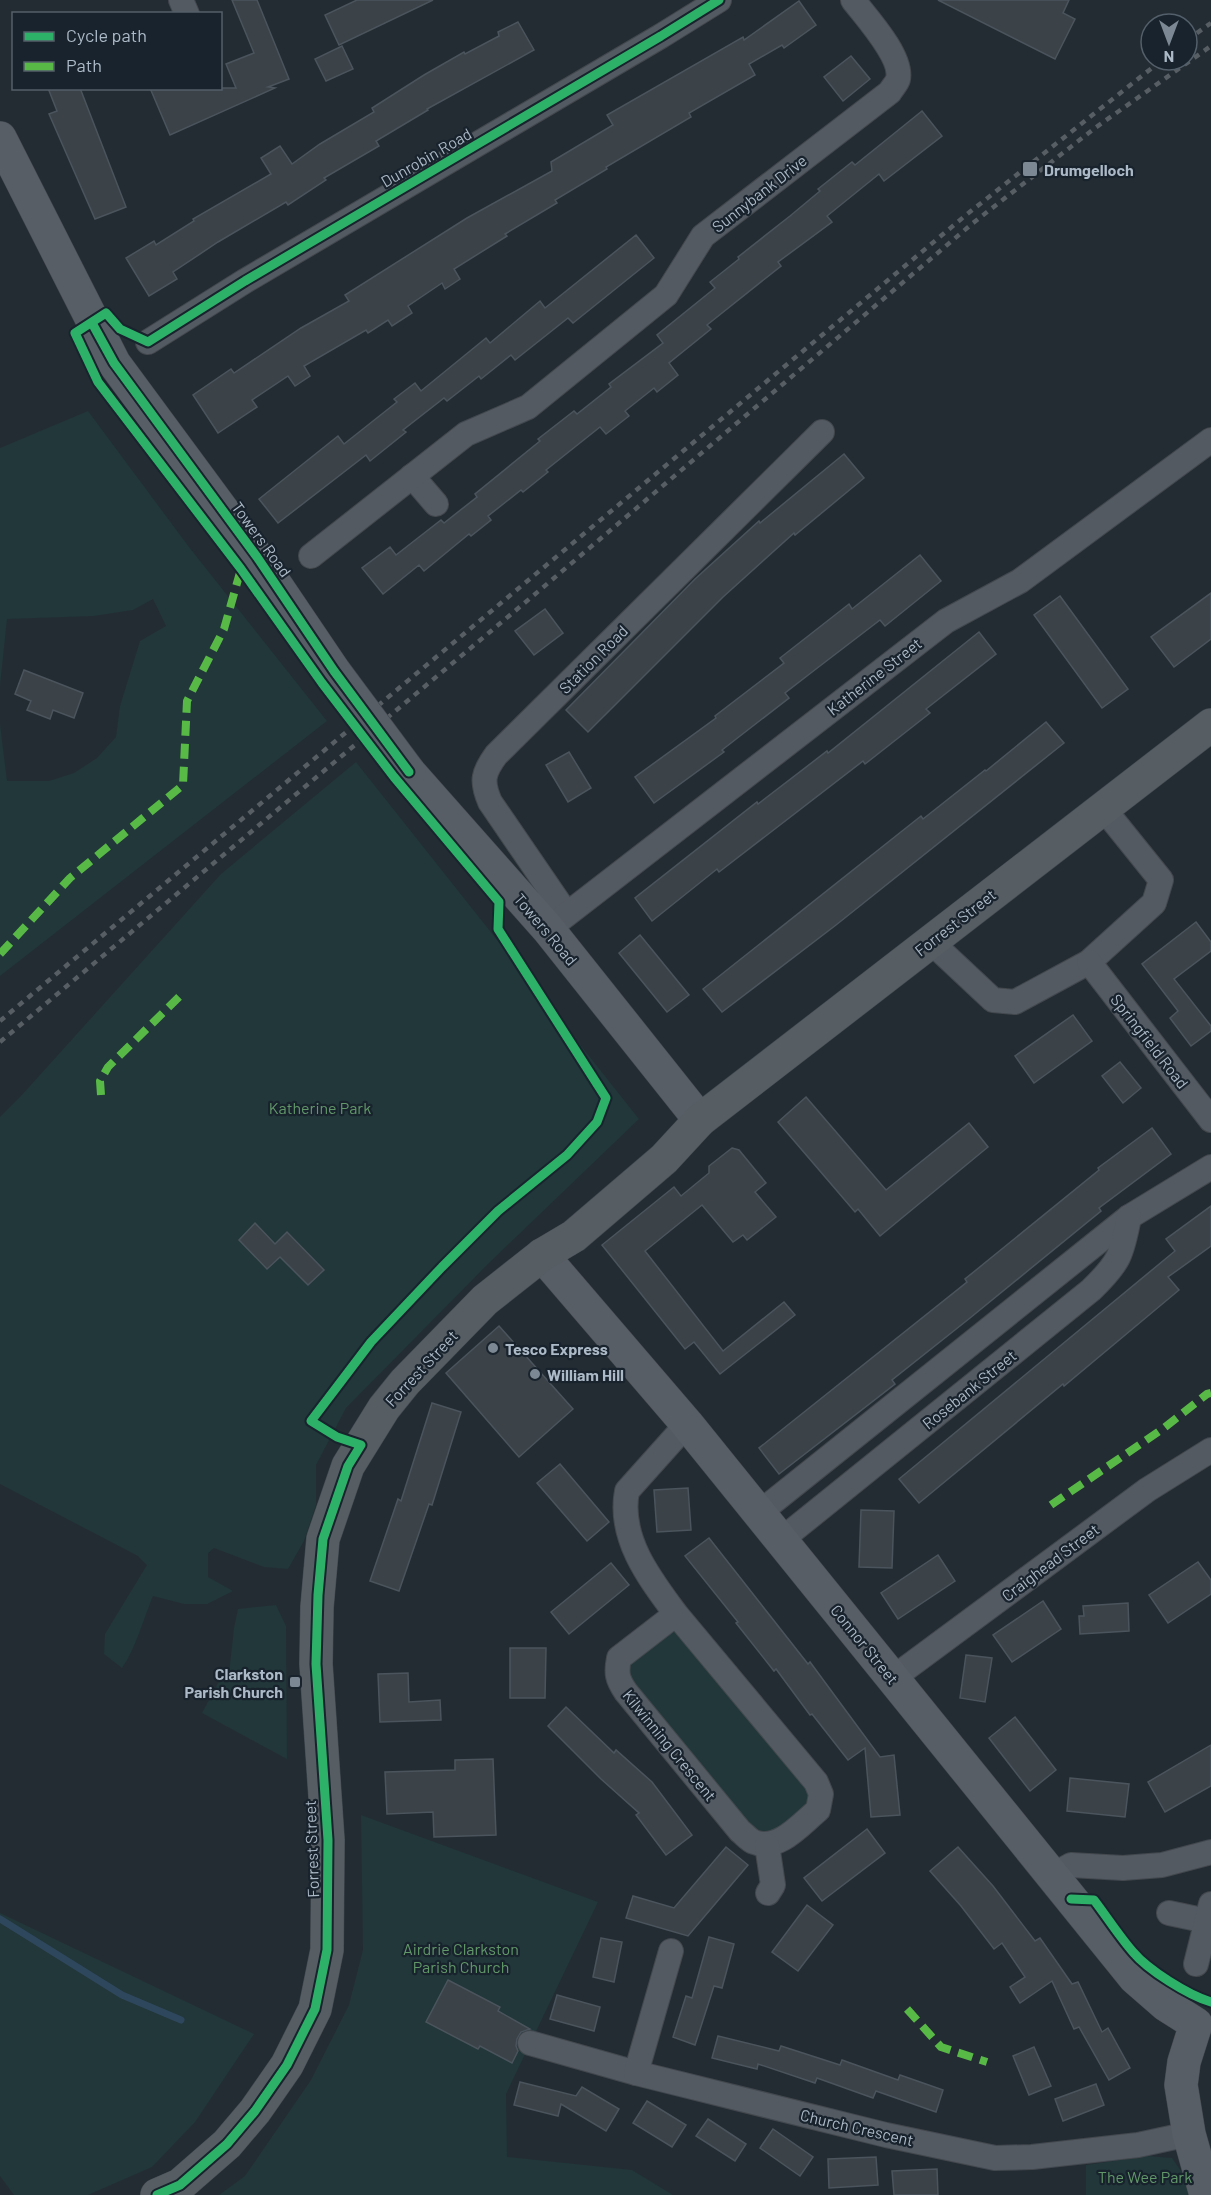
<svg xmlns="http://www.w3.org/2000/svg" width="1211" height="2195" font-family="Barlow,sans-serif">
<style>
.green{fill:#213739}
.lines{fill:none;stroke-linecap:round;stroke-linejoin:round}
.stream{stroke:#2f475d;stroke-width:7}
.building{fill:#3b4248;stroke:#4b545c;stroke-width:1.5}
.minor-casing{stroke:#42484e;stroke-width:26}
.secondary-casing{stroke:#42484e;stroke-width:34}
.primary-casing{stroke:#414950;stroke-width:34}
.minor{stroke:#545a62;stroke-width:24}
.secondary{stroke:#585e66;stroke-width:33}
.primary{stroke:#565d63;stroke-width:33}
.rail{stroke:#575e64;stroke-width:4.5;stroke-dasharray:6 6;stroke-linecap:butt}
.secondary-bridge-casing{stroke:#42484e;stroke-width:34;stroke-linecap:butt}
.secondary-bridge{stroke:#585e66;stroke-width:33}
.quiet{stroke:#58b947;stroke-width:8;stroke-dasharray:15 8;stroke-linecap:butt}
.cycleway-casing{stroke:#18232d;stroke-width:13}
.cycleway{stroke:#2db169;stroke-width:9}
.poi-dot{fill:#7c8893;stroke:#18232d;stroke-width:2}
.labels{text-anchor:middle;dominant-baseline:central;stroke-width:4.5;stroke-linejoin:round;paint-order:stroke}
.street-label{font-size:16px;fill:#acb9c6;stroke:#18232d}
.poi-label{font-size:16px;font-weight:bold;fill:#acb9c6;stroke:#18232d;text-anchor:start}
.park-label{font-size:16px;fill:#629869;stroke:#18232d}
</style>
<rect width="100%" height="100%" fill="#242c33"/>
<g class="green">
<polygon points="88,411 189,547 327,721 0,976 0,724 7,781 49,781 74,773 97,758 116,737 120,706 140,641 166,626 153,599 133,610 94,616 7,619 0,686 0,448"/>
<path d="M356 762 639 1119 488 1264 346 1408 316 1465V1505L304 1541 288 1569 264 1567 214 1548 208 1553V1577L233 1591 207 1604H184L153 1596C143 1620 136 1648 122 1668L104 1654 105 1634 147 1565 138 1556 0 1484V1117L21 1096 221 874Z"/>
<polygon points="276,1605 286,1626 287,1759 202,1713 218,1683 229,1674 234,1628 238,1609"/>
<polygon points="675,1622 815,1796 798,1821 755,1837 621,1668"/>
<polygon points="361,1815 598,1902 506,2094 507,2157 632,2170 673,2195 219,2195 245,2176 311,2080 349,2005 363,1950"/>
<polygon points="0,1913 254,2034 195,2122 152,2167 88,2195 14,2195 0,2176"/>
<polygon points="1148,2156 1172,2158 1183,2174 1189,2195 1086,2195 1086,2165"/>
</g>
<g class="lines">
<polyline class="stream" points="0,1919 122,1995 181,2020"/>
</g>
<g class="building">
<polygon points="232,0 257,0 289,79 268,87 275,88 170,135 150,88 236,88 226,64 254,53"/>
<polygon points="357,0 433,0 339,45 325,15"/>
<polygon points="938,0 1069,0 1063,13 1075,19 1055,59"/>
<polygon points="799,1 816,25 784,48 782,45 749,64 755,75 689,113 691,117 606,167 607,169 555,200 557,203 505,234 507,236 454,269 460,279 445,289 442,283 408,306 412,313 392,326 388,320 368,333 366,330 304,366 310,376 295,386 288,376 252,400 257,407 218,433 193,395 231,369 234,373 301,328 349,301 345,295 467,218 552,171 551,162 613,125 607,115 743,37 744,40"/>
<polygon points="518,22 534,50 427,109 428,110 376,141 379,146 324,178 326,180 288,205 286,202 218,242 173,272 177,279 149,296 126,258 154,241 156,245 194,221 193,219 271,174 261,158 280,146 292,164 320,144 374,112 372,108 424,75 464,52 465,54 499,36 498,32"/>
<polygon points="342,46 353,69 326,81 315,59"/>
<polygon points="851,56 870,79 843,101 824,77"/>
<polygon points="48,88 80,88 126,207 95,219 49,114 57,111"/>
<polygon points="922,111 942,136 884,181 879,174 827,216 832,222 778,262 781,266 707,325 711,329 669,363 678,375 657,392 654,388 625,411 629,416 606,434 600,427 546,470 548,472 523,492 521,490 488,516 491,520 471,536 469,534 424,571 419,565 383,594 362,568 390,547 396,555 441,520 444,523 477,497 475,494 540,441 538,439 574,411 577,414 611,387 609,384 663,343 657,335 715,288 710,282 739,259 738,257 790,216 820,191 818,189 852,162 855,165"/>
<polygon points="636,235 654,258 573,323 568,318 515,360 511,355 481,379 479,376 447,401 444,398 403,430 406,432 370,461 366,455 278,523 259,499 338,436 344,444 397,402 394,399 415,383 421,391 486,338 490,343 540,301 545,308"/>
<polygon points="844,454 864,478 795,535 794,533 723,597 588,732 566,710 695,579 759,521 760,523"/>
<polygon points="920,555 941,581 885,626 880,620 816,669 785,693 789,698 722,750 724,752 654,803 635,777 716,718 715,716 784,663 780,658 849,604 852,609"/>
<polygon points="1211,593 1211,639 1174,667 1151,637"/>
<polygon points="1060,596 1128,689 1102,708 1034,615"/>
<polygon points="545,609 563,633 534,655 515,631"/>
<polygon points="979,632 996,654 926,709 930,713 865,764 863,761 719,872 717,869 652,921 635,898 757,802 758,804 827,751 828,753"/>
<polygon points="24,670 83,693 74,718 53,710 50,719 27,710 31,701 15,694"/>
<polygon points="1046,722 1064,743 836,925 722,1012 703,989 921,816 923,819 985,770 986,771"/>
<polygon points="569,752 591,788 568,802 546,765"/>
<polygon points="1196,922 1211,942 1211,951 1174,979 1211,1026 1211,1031 1191,1046 1170,1018 1178,1011 1142,964"/>
<polygon points="640,935 689,995 667,1012 619,953"/>
<polygon points="1073,1015 1092,1041 1034,1083 1015,1056"/>
<polygon points="1120,1062 1141,1088 1123,1103 1102,1076"/>
<polygon points="806,1097 886,1190 969,1123 988,1147 880,1236 858,1209 855,1212 778,1122"/>
<polygon points="1152,1128 1171,1154 1099,1208 1101,1211 970,1318 892,1380 895,1384 779,1474 759,1448 967,1282 965,1279 1099,1170 1098,1168"/>
<polygon points="732,1148 739,1150 766,1183 755,1192 776,1217 747,1240 743,1235 733,1242 702,1205 645,1251 723,1351 784,1302 795,1315 720,1374 694,1342 685,1349 602,1245 674,1187 681,1196 709,1173 709,1166"/>
<polygon points="1211,1206 1211,1246 1168,1277 1179,1290 1064,1386 1063,1384 919,1503 899,1479 1175,1251 1166,1239"/>
<polygon points="255,1223 275,1244 287,1232 324,1270 308,1285 280,1257 267,1269 239,1240"/>
<polygon points="499,1326 573,1409 519,1457 446,1373"/>
<polygon points="432,1403 461,1412 432,1505 429,1504 399,1591 370,1581 398,1499 401,1501"/>
<polygon points="560,1464 609,1522 587,1541 537,1483"/>
<polygon points="688,1488 691,1530 657,1532 654,1490"/>
<polygon points="861,1510 894,1511 892,1568 859,1567"/>
<polygon points="709,1538 808,1664 810,1662 880,1757 894,1755 900,1815 871,1817 865,1748 848,1760 812,1714 810,1715 776,1669 774,1671 736,1623 738,1622 685,1556"/>
<polygon points="938,1555 955,1581 898,1619 881,1593"/>
<polygon points="1198,1562 1211,1580 1211,1594 1168,1623 1149,1595"/>
<polygon points="611,1563 629,1585 569,1634 551,1612"/>
<polygon points="1043,1601 1061,1629 1012,1662 993,1635"/>
<polygon points="1128,1603 1129,1631 1080,1634 1079,1616 1084,1616 1083,1606"/>
<polygon points="510,1648 546,1648 545,1698 510,1698"/>
<polygon points="966,1655 992,1658 985,1702 960,1698"/>
<polygon points="408,1673 409,1702 440,1700 441,1720 380,1722 378,1674"/>
<polygon points="566,1707 614,1753 616,1750 652,1782 692,1835 666,1855 636,1815 639,1813 601,1779 548,1726"/>
<polygon points="1015,1717 1056,1770 1030,1791 989,1738"/>
<polygon points="1211,1745 1211,1786 1165,1812 1148,1782"/>
<polygon points="493,1759 496,1835 434,1837 433,1812 387,1814 385,1772 455,1770 455,1760"/>
<polygon points="1070,1778 1129,1784 1125,1817 1067,1811"/>
<polygon points="867,1829 885,1853 822,1901 804,1878"/>
<polygon points="726,1847 748,1865 688,1936 626,1918 633,1896 674,1908"/>
<polygon points="958,1847 993,1886 1035,1941 1040,1938 1072,1984 1078,1982 1102,2032 1108,2028 1130,2068 1109,2080 1079,2027 1074,2029 1052,1981 1020,2003 1010,1987 1025,1977 1002,1943 994,1949 961,1906 930,1871"/>
<polygon points="807,1905 833,1925 798,1971 772,1952"/>
<polygon points="709,1937 734,1944 722,1988 714,1986 695,2045 673,2037 686,1996 692,1998"/>
<polygon points="601,1938 622,1942 614,1982 593,1977"/>
<polygon points="448,1980 500,2007 498,2011 530,2029 521,2032 517,2039 516,2046 518,2051 512,2063 480,2046 478,2049 426,2022"/>
<polygon points="557,1995 600,2007 594,2031 550,2019"/>
<polygon points="718,2036 779,2051 781,2046 840,2065 842,2060 898,2080 900,2075 943,2090 936,2112 876,2091 873,2098 817,2078 815,2083 758,2064 757,2069 712,2058"/>
<polygon points="1034,2047 1051,2086 1029,2095 1013,2056"/>
<polygon points="520,2082 576,2096 582,2087 619,2109 606,2131 561,2104 558,2116 514,2105"/>
<polygon points="1096,2084 1104,2105 1063,2121 1055,2099"/>
<polygon points="647,2101 686,2125 672,2147 633,2123"/>
<polygon points="708,2119 746,2144 735,2161 696,2136"/>
<polygon points="773,2129 813,2157 800,2176 760,2148"/>
<polygon points="876,2157 878,2185 829,2188 828,2159"/>
<polygon points="937,2169 938,2195 894,2195 892,2171"/>
</g>
<g class="lines">
<g class="minor-casing">
<g id="minor">
<polyline points="181,0 187,14"/>
<polyline points="148,342 245,281 661,36 719,0"/>
<polyline points="412,476 436,504"/>
<path d="M311 556 466 434 528 407 666 295 703 236 890 92C892 88 897 83 898 79 903 57 866 17 853 0"/>
<path d="M566 913 490 802C481 781 483 773 496 755L822 432"/>
<polyline points="548,929 946,621 1020,581 1211,440"/>
<polyline points="930,941 993,1000 1015,1002 1089,962 1154,903 1161,880 1103,808"/>
<polyline points="1089,962 1211,1120"/>
<polyline points="759,1513 1129,1217 1211,1167"/>
<path d="M781 1540 1091 1290C1119 1263 1122 1255 1129 1217"/>
<path d="M676 1614 816 1782 821 1794 818 1810C801 1824 778 1852 754 1842 749 1840 744 1834 740 1831L626 1692C617 1679 616 1673 619 1658L676 1614C650 1579 618 1538 627 1491L687 1424"/>
<polyline points="893,1678 1147,1490 1211,1450"/>
<polyline points="767,1845 773,1885 768,1893"/>
<polyline points="1053,1875 1071,1865 1123,1868 1162,1865 1211,1852"/>
<polyline points="1169,1913 1207,1921"/>
<polyline points="1196,1964 1211,1904"/>
<polyline points="530,2043 636,2073 886,2135 995,2158 1032,2157 1138,2145 1189,2134"/>
<polyline points="636,2073 671,1951"/>
</g>
</g>
<g class="secondary-casing">
<g id="secondary">
<polyline points="0,138 114,363 257,557 334,671"/>
<polyline points="409,772 548,929 700,1120"/>
<polyline points="542,1255 687,1424 1135,1978 1166,2005 1196,2024 1184,2062 1181,2085 1189,2134 1206,2195"/>
</g>
</g>
<g class="primary-casing">
<polyline id="primary" points="157,2195 180,2185 227,2144 255,2111 287,2065 315,2009 327,1950 328,1840 316,1664 317,1607 323,1539 348,1466 384,1408 405,1382 485,1300 542,1255 574,1236 664,1159 700,1120 1211,725"/>
</g>
<use href="#minor" class="minor"/>
<use href="#secondary" class="secondary"/>
<use href="#primary" class="primary"/>
<g class="rail">
<polyline points="1187,40 1211,23"/>
<polyline points="0,1021 966,215 1162,60"/>
<polyline points="0,1042 534,595 973,223 1095,128 1211,46"/>
</g>
<g class="secondary-bridge-casing">
<polyline id="secondary-bridge" points="334,671 409,772"/>
</g>
<use href="#secondary-bridge" class="secondary-bridge"/>
<g class="quiet">
<polyline points="0,954 70,878 183,785 187,701 224,629 241,569"/>
<polyline points="101,1095 100,1081 108,1067 182,994"/>
<polyline points="1051,1505 1164,1428 1207,1394 1211,1393"/>
<polyline points="907,2009 941,2047 987,2062"/>
</g>
<g class="cycleway-casing">
<g id="cycleway">
<polyline points="92,323 114,363 257,557 334,671 409,772"/>
<path d="M1071 1899 1094 1900C1107 1917 1119 1936 1133 1952 1148 1970 1188 1995 1211 2002"/>
<polyline points="157,2195 180,2185 227,2144 255,2111 287,2065 315,2009 327,1950 328,1840 316,1664 318,1595 323,1539 348,1466 361,1445 337,1437 311,1421 371,1342 442,1267 498,1211 567,1155 597,1122 606,1098 498,929 499,902 394,777 322,683 241,569 98,382 75,333 106,313 120,329 148,342 245,281 661,36 719,0"/>
</g>
</g>
<use href="#cycleway" class="cycleway"/>
</g>
<g class="poi-dot">
<rect x="1022" y="161" width="16" height="16" rx="3"/>
<circle cx="493" cy="1348" r="6"/>
<circle cx="535" cy="1374" r="6"/>
<rect x="289" y="1676" width="12" height="12" rx="3"/>
</g>
<g class="labels">
<g class="street-label">
<text transform="translate(426 157) rotate(-30)">Dunrobin Road</text>
<text transform="translate(759 193) rotate(-38)">Sunnybank Drive</text>
<text transform="translate(262 539) rotate(54)">Towers Road</text>
<text transform="translate(593 659) rotate(-45)">Station Road</text>
<text transform="translate(874 676) rotate(-38)">Katherine Street</text>
<text transform="translate(955 922) rotate(-38)">Forrest Street</text>
<text transform="translate(546 929) rotate(50)">Towers Road</text>
<text transform="translate(1150 1041) rotate(52)">Springfield Road</text>
<text transform="translate(421 1368) rotate(-47)">Forrest Street</text>
<text transform="translate(969 1389) rotate(-39)">Rosebank Street</text>
<text transform="translate(1050 1562) rotate(-37)">Craighead Street</text>
<text transform="translate(865 1644) rotate(51)">Connor Street</text>
<text transform="translate(670 1745) rotate(51)">Kilwinning Crescent</text>
<text transform="translate(311 1849) rotate(-92)">Forrest Street</text>
<text transform="translate(857 2127) rotate(13)">Church Crescent</text>
</g>
<g class="poi-label">
<text x="1044" y="169">Drumgelloch</text>
<text x="505" y="1348">Tesco Express</text>
<text x="547" y="1374">William Hill</text>
<text x="283" y="1673" text-anchor="end">Clarkston<tspan x="283" dy="18">Parish Church</tspan></text>
</g>
<g class="park-label">
<text x="320" y="1107">Katherine Park</text>
<text x="461" y="1948">Airdrie Clarkston<tspan x="461" dy="18">Parish Church</tspan></text>
<text x="1145" y="2176">The Wee Park</text>
</g>
</g>
<rect x="12" y="12" width="210" height="78" fill="#18232d" stroke="#535f6a" stroke-width="1.5"/>
<rect x="24" y="32" width="30" height="9" fill="#2db169" stroke="#535f6a" stroke-width="1.5"/>
<text x="66" y="42" font-size="18" fill="#acb9c6">Cycle path</text>
<rect x="24" y="62" width="30" height="9" fill="#58b947" stroke="#535f6a" stroke-width="1.5"/>
<text x="66" y="72" font-size="18" fill="#acb9c6">Path</text>
<g transform="translate(1169 42) rotate(180)"><circle r="28" fill="#18232d" stroke="#535f6a" stroke-width="1.5"/>
<path d="M0-4.5L10 22L0 15L-10 22Z" fill="#7c8893"/>
<text y="-9" font-size="16" font-weight="bold" text-anchor="middle" fill="#acb9c6">N</text>
</g>
</svg>
